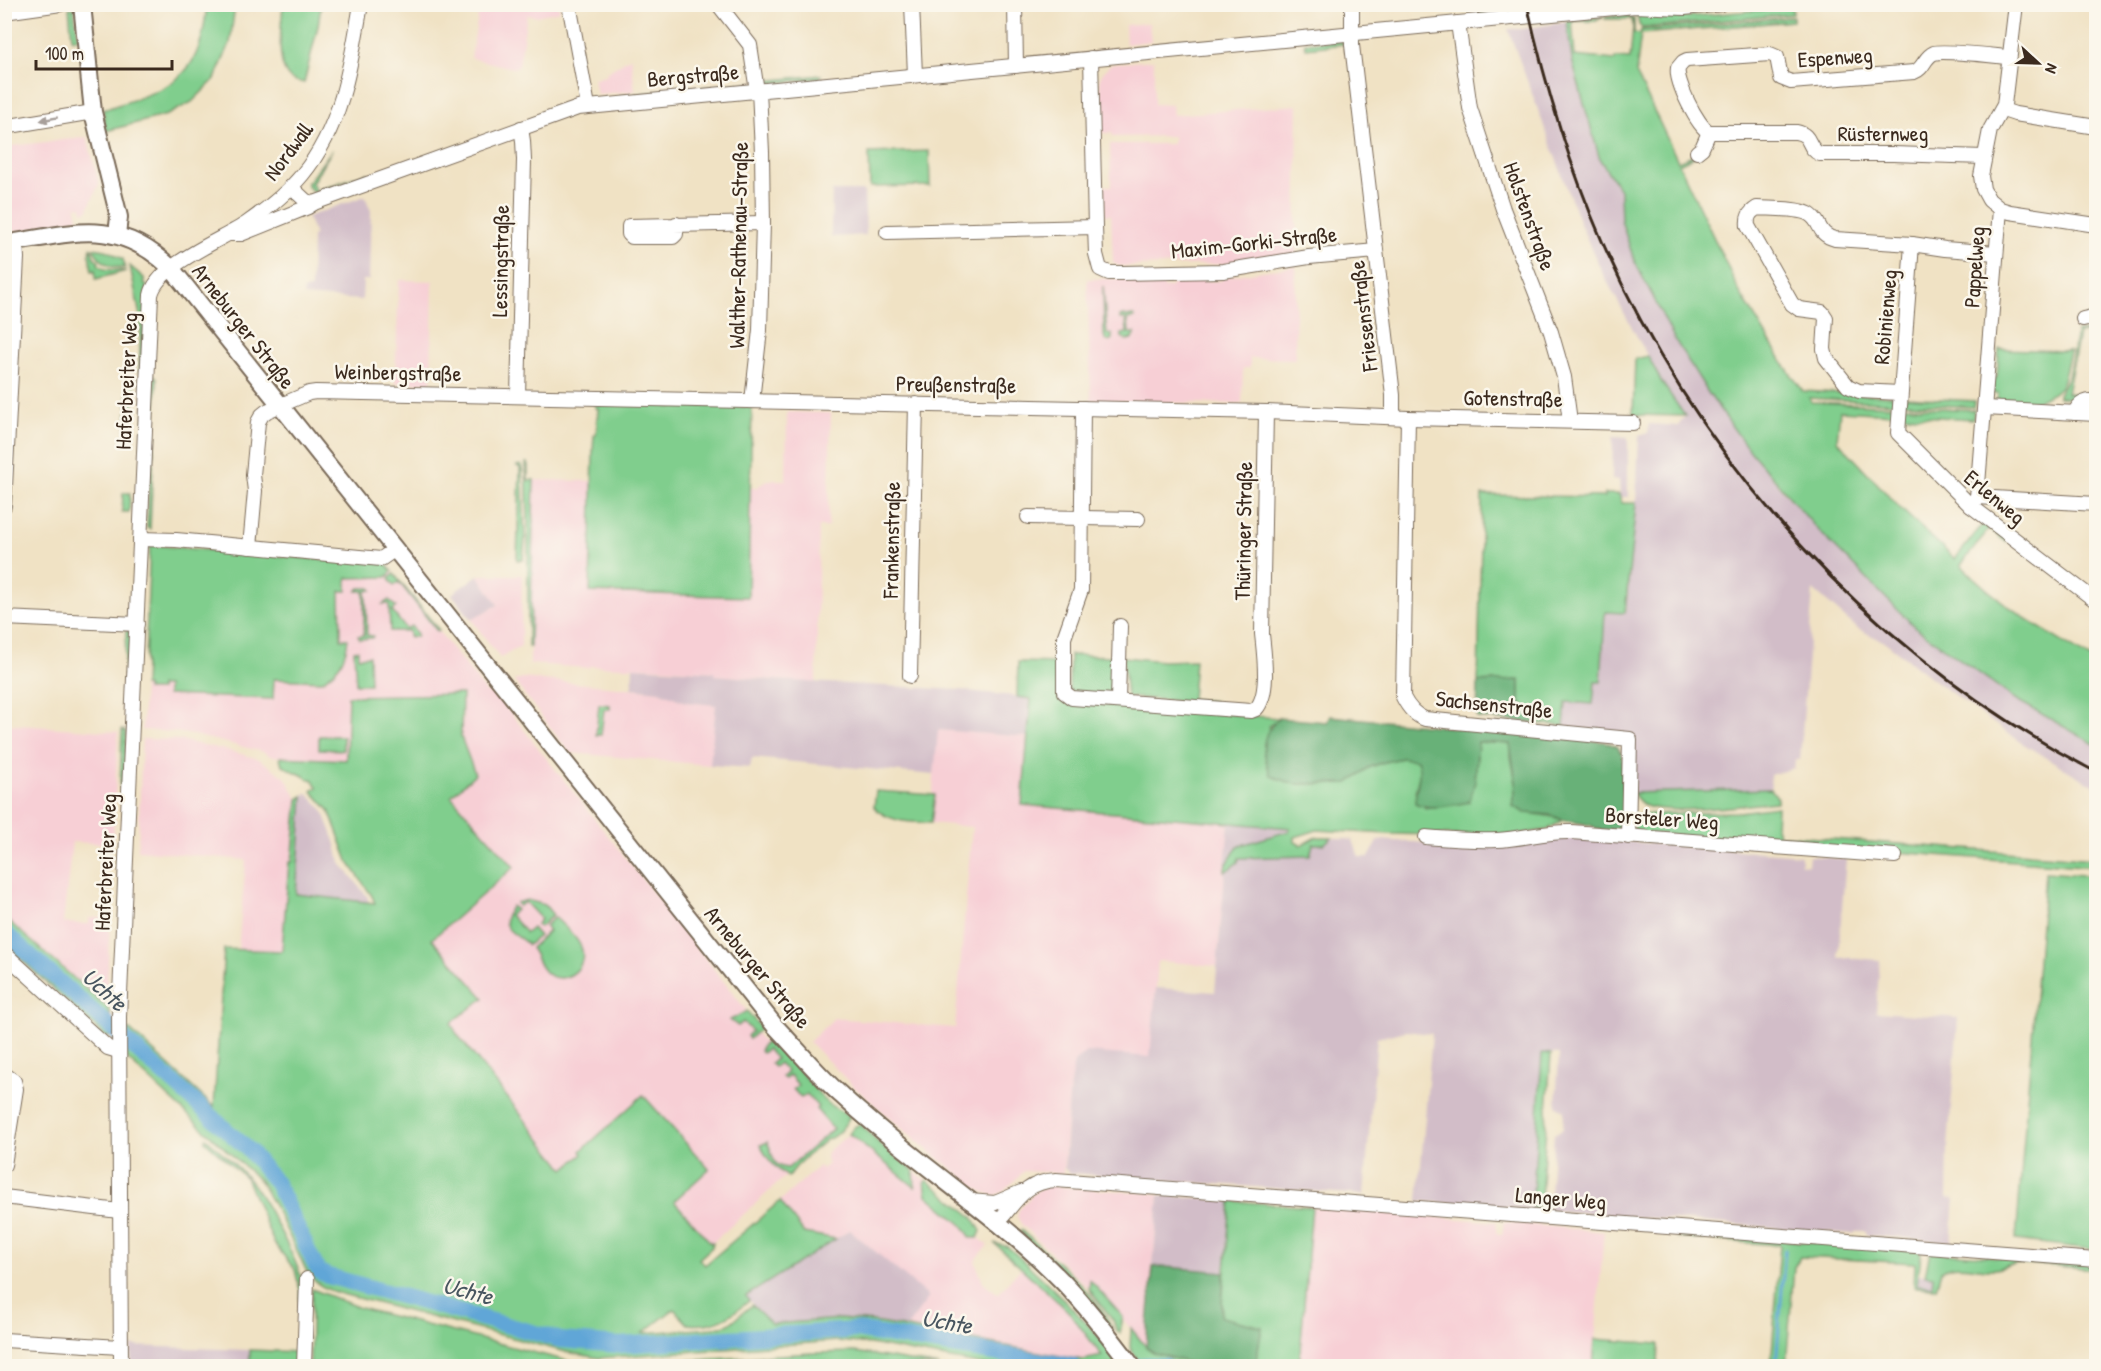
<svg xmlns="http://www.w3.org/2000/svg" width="2101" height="1371" font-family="'Patrick Hand',sans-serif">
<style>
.built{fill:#f7cfd5}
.industrial{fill:#d2bdc8}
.green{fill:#80ce8d;stroke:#5e7c56;stroke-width:1.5}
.forest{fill:#68b178;stroke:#526e4b;stroke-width:1.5}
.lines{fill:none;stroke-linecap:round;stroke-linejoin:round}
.stream{stroke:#61a6d7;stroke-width:3}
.river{stroke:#61a6d7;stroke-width:16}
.minor-casing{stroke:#7a6a58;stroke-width:16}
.major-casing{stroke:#7a6a58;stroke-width:20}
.minor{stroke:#fff;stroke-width:14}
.major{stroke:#fff;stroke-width:16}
.rail{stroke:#3b2a1e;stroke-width:3}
.oneway{fill:#a79f9a}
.labels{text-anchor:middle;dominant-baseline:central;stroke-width:5;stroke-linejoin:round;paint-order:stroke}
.street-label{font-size:22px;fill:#3b2a1e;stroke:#fbf7ec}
.water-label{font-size:24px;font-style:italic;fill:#48555f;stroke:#fbf7ec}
</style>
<rect width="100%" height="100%" fill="#fbf7ec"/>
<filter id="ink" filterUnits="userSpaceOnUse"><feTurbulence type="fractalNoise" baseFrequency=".0167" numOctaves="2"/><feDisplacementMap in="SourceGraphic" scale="12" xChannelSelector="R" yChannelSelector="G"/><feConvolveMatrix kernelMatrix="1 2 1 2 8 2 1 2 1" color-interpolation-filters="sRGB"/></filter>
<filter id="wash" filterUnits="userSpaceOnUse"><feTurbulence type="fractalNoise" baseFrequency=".008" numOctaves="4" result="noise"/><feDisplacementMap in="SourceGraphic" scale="24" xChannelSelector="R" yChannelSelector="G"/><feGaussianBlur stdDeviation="1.35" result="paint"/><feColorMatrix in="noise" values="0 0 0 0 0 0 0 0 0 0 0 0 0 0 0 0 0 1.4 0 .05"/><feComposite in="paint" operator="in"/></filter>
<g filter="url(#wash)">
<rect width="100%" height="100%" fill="#f0e2c4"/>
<g class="built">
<polygon points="480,4 558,5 560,11 536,16 527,15 519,66 513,68 471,58"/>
<polygon points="1149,23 1151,41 1126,44 1125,25"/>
<polygon points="631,57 635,91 597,94 594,78 607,76 606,73"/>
<polygon points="1154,60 1154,104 1172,105 1173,115 1298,105 1296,255 1239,264 1119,266 1113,262 1111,215 1105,215 1104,186 1111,186 1110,144 1173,144 1173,136 1113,137 1112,133 1101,133 1100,78 1104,71 1111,64"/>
<polygon points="87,137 99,184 87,211 83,212 82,206 76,207 78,219 23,231 5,231 5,147"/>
<polygon points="1296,266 1295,359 1250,358 1250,368 1243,368 1242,404 1091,401 1087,279 1163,278 1164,288 1171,287 1176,278 1200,277 1205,281 1220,281 1225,277"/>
<polygon points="399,280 433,281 431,383 395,383"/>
<polygon points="787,412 831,413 828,527 819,527 816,683 715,675 715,672 661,668 589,666 589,668 530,664 534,480 592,481 590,592 748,597 750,488 756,488 767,480 786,480"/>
<polygon points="338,561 385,563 487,693 494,693 513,716 747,1011 741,1016 802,1087 838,1124 785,1172 787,1175 711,1244 673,1201 709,1169 581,1151 583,1154 564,1170 457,1034 451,1023 483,998 432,939 514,867 450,796 475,774 461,737 463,713 346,760 270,756 264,752 194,735 176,732 142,730 144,686 167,686 167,695 273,697 274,679 322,681 326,678 340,666"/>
<polygon points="478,575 522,575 521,646 500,658 471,619 498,605"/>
<polygon points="522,678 659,691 685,702 716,705 710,765 570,753 514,681"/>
<polygon points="4,724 118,732 113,844 72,842 63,923 89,924 89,918 110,918 106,1006 5,918"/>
<polygon points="937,730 1028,737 1022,805 1229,822 1217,966 1158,961 1151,1057 1070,1084 1063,1173 1024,1171 1004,1191 994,1196 979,1190 915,1140 854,1087 809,1042 834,1018 955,1028 972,827 931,823"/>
<polygon points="142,739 179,740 226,750 259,759 285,777 298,799 292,862 289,863 282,951 238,950 246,860 138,850"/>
<polygon points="849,1134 915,1186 914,1171 975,1220 981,1231 979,1238 988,1245 975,1261 983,1282 998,1294 1022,1267 1070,1313 1103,1356 1083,1360 906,1328 928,1297 850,1230 836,1239 804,1233 780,1201 819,1166 822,1169 828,1164 826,1158 827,1152"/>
<polygon points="1049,1186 1159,1194 1146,1347 1091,1281 1089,1289 1022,1225 1017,1217 1019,1210 1035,1192"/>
<polygon points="1312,1207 1497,1222 1496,1233 1502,1234 1504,1222 1604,1232 1593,1366 1299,1366"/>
</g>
<g class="industrial">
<polygon points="1567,22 1572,60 1600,160 1620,190 1621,221 1634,260 1675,340 1709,394 1746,446 1782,490 1816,528 1914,626 2015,699 2096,745 2096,787 2020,742 1939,684 1885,642 1858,629 1813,590 1800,760 1795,760 1794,768 1770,775 1771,789 1633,793 1634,746 1564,726 1566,702 1593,704 1595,681 1600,682 1605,612 1626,613 1636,503 1639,436 1648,433 1649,424 1678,426 1685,416 1661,381 1602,272 1581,226 1508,29 1521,29"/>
<polygon points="832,191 864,191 866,235 831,237"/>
<polygon points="365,196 371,211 369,280 363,280 362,300 303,296 304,289 311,289 312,236 315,235 307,217"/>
<polygon points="1613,436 1628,437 1628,497 1620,497 1619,480 1612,479"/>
<polygon points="478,575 498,605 471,619 452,594"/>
<polygon points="633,667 715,672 715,675 773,680 960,690 1031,698 1028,737 938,730 934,775 752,758 750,768 710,765 716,705 685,702 659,691 632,688"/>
<polygon points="307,793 323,810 335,841 340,862 367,896 369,902 295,894 303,796"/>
<polygon points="1229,822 1290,827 1290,831 1238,846 1225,867"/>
<polygon points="1558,836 1801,855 1801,864 1808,865 1809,856 1846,859 1838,957 1880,960 1876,1012 1958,1018 1948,1147 1947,1198 1955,1199 1951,1242 1867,1235 1865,1231 1857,1231 1853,1234 1549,1210 1554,1134 1563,1129 1564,1111 1556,1105 1559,1054 1542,1053 1532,1209 1418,1201 1432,1034 1406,1031 1377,1038 1364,1195 1070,1173 1064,1168 1070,1084 1074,1062 1086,1052 1150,1057 1156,988 1215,992 1225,872 1238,862 1239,858 1310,856 1313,844 1324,844 1332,837 1353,840 1359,857 1369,857 1379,840 1496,847"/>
<polygon points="1159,1195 1231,1201 1224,1272 1153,1266"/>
<polygon points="850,1230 929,1297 906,1328 874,1322 840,1319 771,1324 746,1297"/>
<polygon points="1918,1274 1933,1276 1932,1286 1917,1285"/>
<polygon points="131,1346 250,1350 250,1366 131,1366"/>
</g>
<g class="green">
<polygon points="1792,4 1793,14 1642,28 1639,25 1636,9 1652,10 1658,17 1684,17 1782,8 1779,5"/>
<path d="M207 5H235L230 43 215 79 192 102 167 115 106 131 103 110C136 98 181 90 196 54 203 39 205 21 207 5Z"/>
<path d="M283 5H321L318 26 304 83C300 82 294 81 291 79 274 66 282 23 283 5Z"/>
<polygon points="69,8 74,8 78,38 72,39"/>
<path d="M1626 15 1634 19V33L1640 34 1641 30 1793 17V21L1641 34 1636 73 1678 161 1695 154H1699L1679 164 1739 291 1783 363 1803 391 1893 396 1897 403 1809 398 1812 402 1897 406 1893 414 1840 411 1837 440 1900 508 1955 559 1983 524 1988 528H1993L2006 538V542L1989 529 1961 565C1999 605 2049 634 2096 662V745L2015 699 1914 626 1816 528 1746 446 1709 394 1675 340 1634 260 1621 220 1620 190 1600 160 1583 100 1572 60 1567 22 1571 20 1603 17 1596 21H1572L1575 56 1615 60V58L1630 59 1633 27 1632 19H1605V17Z"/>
<polygon points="1339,40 1345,44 1306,48 1305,43"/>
<polygon points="821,75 821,78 765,84 764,81"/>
<polygon points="750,83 636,95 635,94"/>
<polygon points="332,150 312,183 316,191 367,173 367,174 314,193 307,185 308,182"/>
<polygon points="929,151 930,186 870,187 869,153"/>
<polygon points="91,248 94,257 99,262 98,264 105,269 126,271 96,279 95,270 92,271 89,254"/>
<path d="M93 248 106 250 123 259 125 268C109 268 100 262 93 248Z"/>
<polygon points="130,266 144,278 145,285 147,286 142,372 139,371 141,321"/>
<polygon points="1103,286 1107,334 1112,334 1112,339 1109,341 1106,340 1104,336"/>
<polygon points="1120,316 1134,316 1135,318 1128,319 1129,333 1135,333 1132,339 1126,340 1122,337 1121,334 1127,333 1126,319 1120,319"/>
<polygon points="2090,331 2091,332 2079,334 2067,393 2089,395 2088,399 2058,397 2058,394 2068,377 2077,332"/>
<polygon points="1999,349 2068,351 2070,352 2063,380 2060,387 2053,393 2038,401 2018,406 1997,402 1998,393 1992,393 1993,380 1997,377"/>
<polygon points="1648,356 1661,381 1685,416 1633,415 1635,359"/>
<polygon points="154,375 157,378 150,529 147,528"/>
<polygon points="129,377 135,377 134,406 127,406"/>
<polygon points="1904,397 1975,401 1974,407 1904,403"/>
<polygon points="595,403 668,405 668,407 672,407 673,405 752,407 748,597 590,592 593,451 594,435 596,435 598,408 595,408"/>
<polygon points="1904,406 1974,410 1973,419 1903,415"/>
<polygon points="127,412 133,412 132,443 125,442"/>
<polygon points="526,463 528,463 528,480 534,480 530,647 528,647 528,520"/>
<polygon points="521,465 522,468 525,539 523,560 517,560 520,468 517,466"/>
<polygon points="123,493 130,493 129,512 122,512"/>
<polygon points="1605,494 1619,494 1622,503 1636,503 1625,613 1605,612 1601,682 1595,682 1593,704 1566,702 1564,726 1534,723 1533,714 1520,703 1520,680 1478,682 1482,495 1605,497"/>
<path d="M150 545 338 561 385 563 392 571 387 577 347 578V591H340L341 639H348C345 661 339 669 322 681L274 679 273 699 167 695V686H160V690H147V686H144Z"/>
<polygon points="394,574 439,630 437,631 399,582 394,586 389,579"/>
<polygon points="360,588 370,588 372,590 366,591 367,635 373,636 372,638 360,639 358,636 364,635 364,591 357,591"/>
<polygon points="389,600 396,607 392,611 406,629 411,626 417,634 416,637 409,637 409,631 390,631 389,604 383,604"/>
<polygon points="126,630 131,632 128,686 124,688"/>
<polygon points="358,650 358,657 369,656 370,684 356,684 354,651"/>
<polygon points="1070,655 1112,656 1115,658 1113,691 1106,696 1069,691"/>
<polygon points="1123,657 1163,661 1195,660 1192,699 1214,701 1214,704 1127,697"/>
<path d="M1018 662 1059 663 1067 701 1279 718 1269 726 1271 776 1295 784 1348 783 1368 768 1384 762 1402 758 1417 760 1421 769 1415 792 1425 808 1468 802 1475 782 1478 742 1511 744V757L1516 783 1513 806C1531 817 1544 813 1563 820L1547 830 1503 836 1388 834 1317 830 1295 837V842L1301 845 1316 837H1332L1324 844H1313L1310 856 1239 858 1238 862 1225 872V867L1238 846 1289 831 1290 828 1022 805 1031 699 1017 697Z"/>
<path d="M462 694 461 737 475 774 451 796 514 867 432 939 484 998 451 1023 457 1034 564 1169 583 1154 581 1151 643 1095 709 1169 674 1201 711 1243 713 1242 712 1247 699 1259 705 1265 780 1201 804 1233 836 1239 746 1296 749 1301C730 1317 714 1327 688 1324L674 1309 643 1333 714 1328 729 1324 752 1305 772 1324 840 1319 874 1322 1083 1360 1102 1356 1070 1313 994 1243 1008 1247C1047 1282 1084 1317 1116 1358L1114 1366H989L870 1344 838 1341 599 1358 566 1352 338 1293C325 1289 317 1285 308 1274L277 1211 260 1181 126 1058V1030H130L214 1107 224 949 282 951 289 862H292L298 799 303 796 296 894 375 903 372 896 348 861 329 810 312 791 317 787 312 779H309C300 773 291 771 282 765L280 757 346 760 348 696Z"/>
<polygon points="599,704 610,705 610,709 604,709 601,735 596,735"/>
<polygon points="122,730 126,732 124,787 120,787"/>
<polygon points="319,736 343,736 343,750 319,749"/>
<path d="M1771 789 1777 797V802C1748 805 1671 815 1646 806 1640 803 1637 799 1633 793Z"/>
<path d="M876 791 935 795 931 823C912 822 889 823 874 807Z"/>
<polygon points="1777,807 1776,828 1779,835 2096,859 2096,867 1641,833 1635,830 1632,822 1636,816 1646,814 1739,812"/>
<polygon points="2045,872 2096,876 2096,1250 2016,1240"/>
<polygon points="527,900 545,905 553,915 540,927 537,924 541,919 525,902 519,906 516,903"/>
<path d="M512 906 516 910 510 915 526 933 532 928 539 936 528 945C517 933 494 930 512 906Z"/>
<path d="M555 917C563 926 579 938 582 950 587 971 561 987 545 972 538 965 537 956 531 948L549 931 545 926Z"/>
<polygon points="5,918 106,1006 110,1011 110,1037 106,1037 5,945"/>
<polygon points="747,1011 761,1028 749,1039 747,1036 752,1031 743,1022 738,1026 730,1020"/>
<path d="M769 1040H773L828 1104 850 1116C846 1125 836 1137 826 1140L800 1162 788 1177C777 1169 765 1158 761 1145L767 1142C774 1153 770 1167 788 1168L833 1129 816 1109 818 1107 807 1094 801 1098 793 1089 798 1085 790 1075 785 1079 782 1077 787 1072 779 1063 774 1067 771 1064 776 1059 767 1049 762 1053 760 1051 762 1046Z"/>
<polygon points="1542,1053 1551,1054 1541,1198 1536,1209 1532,1209"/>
<polygon points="860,1124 883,1147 914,1171 915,1187 849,1134 854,1127"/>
<path d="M206 1138C219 1150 234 1162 246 1176 265 1198 294 1255 303 1282L302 1366H250V1350L299 1352 300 1290 295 1270 274 1243 246 1178 205 1141Z"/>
<polygon points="927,1180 973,1217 981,1231 978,1238 971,1238 962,1225 927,1195 925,1183"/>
<polygon points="1231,1201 1312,1207 1299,1366 1255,1366 1262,1327 1221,1317"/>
<path d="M1021 1230C1052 1258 1096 1291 1113 1330L1020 1232Z"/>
<path d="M1683 1232 1919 1251 1921 1255 1917 1285 1932 1286 1933 1276 1925 1275 1930 1252 2096 1264V1269L2017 1263C2006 1264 2002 1269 1994 1269 1978 1270 1954 1261 1941 1271L1936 1288 1914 1287 1915 1263 1800 1257 1794 1267 1786 1366H1771L1780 1245 1678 1238Z"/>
<polygon points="1090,1280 1123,1317 1120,1333 1117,1332 1113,1320 1089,1289"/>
<polygon points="312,1289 360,1308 587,1366 310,1366"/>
<polygon points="1131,1328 1146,1347 1155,1353 1201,1366 1143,1366 1130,1348"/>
<polygon points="1595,1339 1659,1344 1658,1366 1593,1366"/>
<polygon points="855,1352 939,1366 599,1366 812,1353"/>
</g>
<g class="forest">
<polygon points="1514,4 1516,14 1476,16 1476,12 1486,11 1486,5"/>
<polygon points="1520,680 1520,703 1536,718 1534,723 1477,718 1478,682"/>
<path d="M1330 716 1606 742 1616 746 1623 755 1624 823 1618 829 1602 831 1590 825 1563 820 1550 815 1525 813 1513 806 1516 783 1510 744 1478 742 1475 782 1469 802C1451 805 1431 811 1415 803 1415 788 1423 774 1417 760L1402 758 1384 762 1368 768 1348 783 1295 784 1271 776C1262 752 1258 737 1279 718L1327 722Z"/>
<polygon points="1153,1266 1224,1272 1221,1317 1262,1327 1255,1366 1201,1366 1155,1353 1146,1347"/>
</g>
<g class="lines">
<polyline class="stream" points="1776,1366 1785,1250"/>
<g class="river">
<polyline points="4,932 250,1151 276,1183 315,1265 320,1272 328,1276 561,1340 619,1345 856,1330 1072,1366"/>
<polyline points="1142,1366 1148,1365 1165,1366"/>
</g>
</g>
</g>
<g filter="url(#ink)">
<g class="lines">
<g class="minor-casing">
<g id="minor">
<polyline points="569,4 588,106"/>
<polyline points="718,4 750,45 757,91"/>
<polyline points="912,4 915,75"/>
<polyline points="1015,4 1016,66"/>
<polyline points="1352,4 1352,45 1393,395 1393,416"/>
<polyline points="2016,4 2004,105 1990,130 1981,176 1983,189 1989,200 2000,209 2010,212 2096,225"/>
<polyline points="4,12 61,4"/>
<polyline points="1458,23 1470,108 1503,209 1551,332 1564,377 1570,421"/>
<polyline points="1091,58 1095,227"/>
<polyline points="2003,110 2015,114 2096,127"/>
<polyline points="4,127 93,112"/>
<path d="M1709 132C1697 126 1675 80 1678 68L1683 62 1687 60 1770 54 1777 57 1781 78 1791 82 1914 72C1924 69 1924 57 1934 53 1943 50 1996 56 2009 57"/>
<path d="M1697 152 1702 148 1709 132H1796C1813 135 1806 148 1820 154H1893L1984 157"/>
<polyline points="291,187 306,201 314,203"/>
<polyline points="676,224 676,234 673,237 632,237 629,234 629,226 763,223"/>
<polyline points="887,232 1095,227 1096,254 1100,269 1109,273 1122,273 1223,271 1309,257 1376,251"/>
<polyline points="229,234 241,234 308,207 314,203 578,108 1635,6 1684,8 1721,4"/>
<polyline points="1912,244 1898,433 1971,506 2096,601"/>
<polyline points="2083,319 2096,316"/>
<path d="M1900 393 1859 391 1848 386 1826 358 1824 349 1826 318 1822 312 1799 309 1792 304 1748 226C1747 217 1749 213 1757 208 1770 209 1798 208 1809 214 1822 221 1816 234 1835 239L1912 244 1945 249 1996 253"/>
<polyline points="518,396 524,160 523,141 521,128"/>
<polyline points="752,401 760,330 763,223 762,152 759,90"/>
<path d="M1083 408 1081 590 1064 638V692L1072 698 1251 711 1256 709C1270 694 1264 654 1262 634L1266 412"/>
<polyline points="1985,408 2096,414"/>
<path d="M2075 413C2078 403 2087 400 2096 401"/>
<path d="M1408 418 1403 697C1408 707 1414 715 1425 719L1630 739 1628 837"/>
<polyline points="1977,497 2096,504"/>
<polyline points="4,506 17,258 16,242"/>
<polyline points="1971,506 1977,497 2000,209"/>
<polyline points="1028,517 1138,519"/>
<polyline points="140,539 176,540 381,559 394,550"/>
<polyline points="250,547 255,491 253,475 258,422 262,415 267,411 309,393 316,392 1266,412 1408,418 1633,423"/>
<polyline points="4,618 137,624"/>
<polyline points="910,676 916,404"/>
<polyline points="1118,701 1120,626"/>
<path d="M1426 837C1450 839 1473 841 1497 840 1522 839 1546 831 1571 832L1895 856"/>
<polyline points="4,953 108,1048 118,1051"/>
<polyline points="4,1074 14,1081 16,1089 4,1165"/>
<polyline points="4,1197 119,1211"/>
<polyline points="969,1201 995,1203 1021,1192"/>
<path d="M997 1223C1017 1201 1024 1182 1056 1180L2096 1260"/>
<polyline points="4,1340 120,1347"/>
<path d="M121 1366 119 1017 151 295C157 265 222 240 247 223 267 209 287 193 302 175 342 127 351 64 361 4"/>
<polyline points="304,1366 307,1279"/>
</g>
</g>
<g class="major-casing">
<g id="major">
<polyline points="82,4 93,112 119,217 117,235"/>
<path d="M4 244C71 234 116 215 171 268L775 1026C797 1049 817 1074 841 1095 912 1161 996 1213 1063 1282 1088 1308 1111 1338 1132 1366"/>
</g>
</g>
<use href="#minor" class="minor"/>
<use href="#major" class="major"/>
<path class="rail" d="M1527 4C1545 85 1569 165 1602 241 1702 468 1876 658 2096 772"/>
</g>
<defs><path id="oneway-solid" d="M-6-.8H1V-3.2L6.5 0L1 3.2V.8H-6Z" transform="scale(1.5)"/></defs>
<use class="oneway" href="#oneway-solid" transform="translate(49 119) rotate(170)"/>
</g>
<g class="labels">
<g class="street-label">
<text transform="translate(1835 57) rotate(-4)">Espenweg</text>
<text transform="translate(693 75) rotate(-5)">Bergstraße</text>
<text x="1883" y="133">Rüsternweg</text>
<text transform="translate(288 151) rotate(-53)">Nordwall</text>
<text transform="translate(1530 216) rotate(70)">Holstenstraße</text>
<text transform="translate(1254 242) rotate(-6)">Maxim-Gorki-Straße</text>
<text transform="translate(738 245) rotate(-89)">Walther-Rathenau-Straße</text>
<text transform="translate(500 261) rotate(-89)">Lessingstraße</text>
<text transform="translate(1974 267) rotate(-86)">Pappelweg</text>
<text transform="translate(1363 316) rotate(-97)">Friesenstraße</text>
<text transform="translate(1885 317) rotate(-85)">Robinienweg</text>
<text transform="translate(244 326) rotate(52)">Arneburger Straße</text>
<text transform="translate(398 372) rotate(1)">Weinbergstraße</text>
<text transform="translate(126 381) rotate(-87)">Haferbreiter Weg</text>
<text transform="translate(956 384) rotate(1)">Preußenstraße</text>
<text transform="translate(1513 398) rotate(1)">Gotenstraße</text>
<text transform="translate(1995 497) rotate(40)">Erlenweg</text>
<text transform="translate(1243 531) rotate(-89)">Thüringer Straße</text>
<text transform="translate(891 540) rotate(-89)">Frankenstraße</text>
<text transform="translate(1494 704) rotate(6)">Sachsenstraße</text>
<text transform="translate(1662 818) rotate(4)">Borsteler Weg</text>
<text transform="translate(105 862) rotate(-87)">Haferbreiter Weg</text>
<text transform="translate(758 967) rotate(50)">Arneburger Straße</text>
<text transform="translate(1561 1198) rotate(5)">Langer Weg</text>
</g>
<g class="water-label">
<text transform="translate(105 989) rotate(42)">Uchte</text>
<text transform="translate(468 1290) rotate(15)">Uchte</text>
<text transform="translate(947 1321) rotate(10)">Uchte</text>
</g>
</g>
<rect width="2101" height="1371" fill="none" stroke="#fbf7ec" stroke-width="24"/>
<g transform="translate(2038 63) rotate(112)" stroke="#fbf7ec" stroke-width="4.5" paint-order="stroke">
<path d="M0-4.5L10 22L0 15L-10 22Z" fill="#3b2a1e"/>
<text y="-9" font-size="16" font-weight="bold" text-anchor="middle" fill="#3b2a1e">N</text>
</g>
<path d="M36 60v9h136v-9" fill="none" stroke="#3b2a1e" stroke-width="3"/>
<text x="45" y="60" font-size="18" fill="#3b2a1e" stroke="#fbf7ec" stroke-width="4.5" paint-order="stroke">100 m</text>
</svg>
